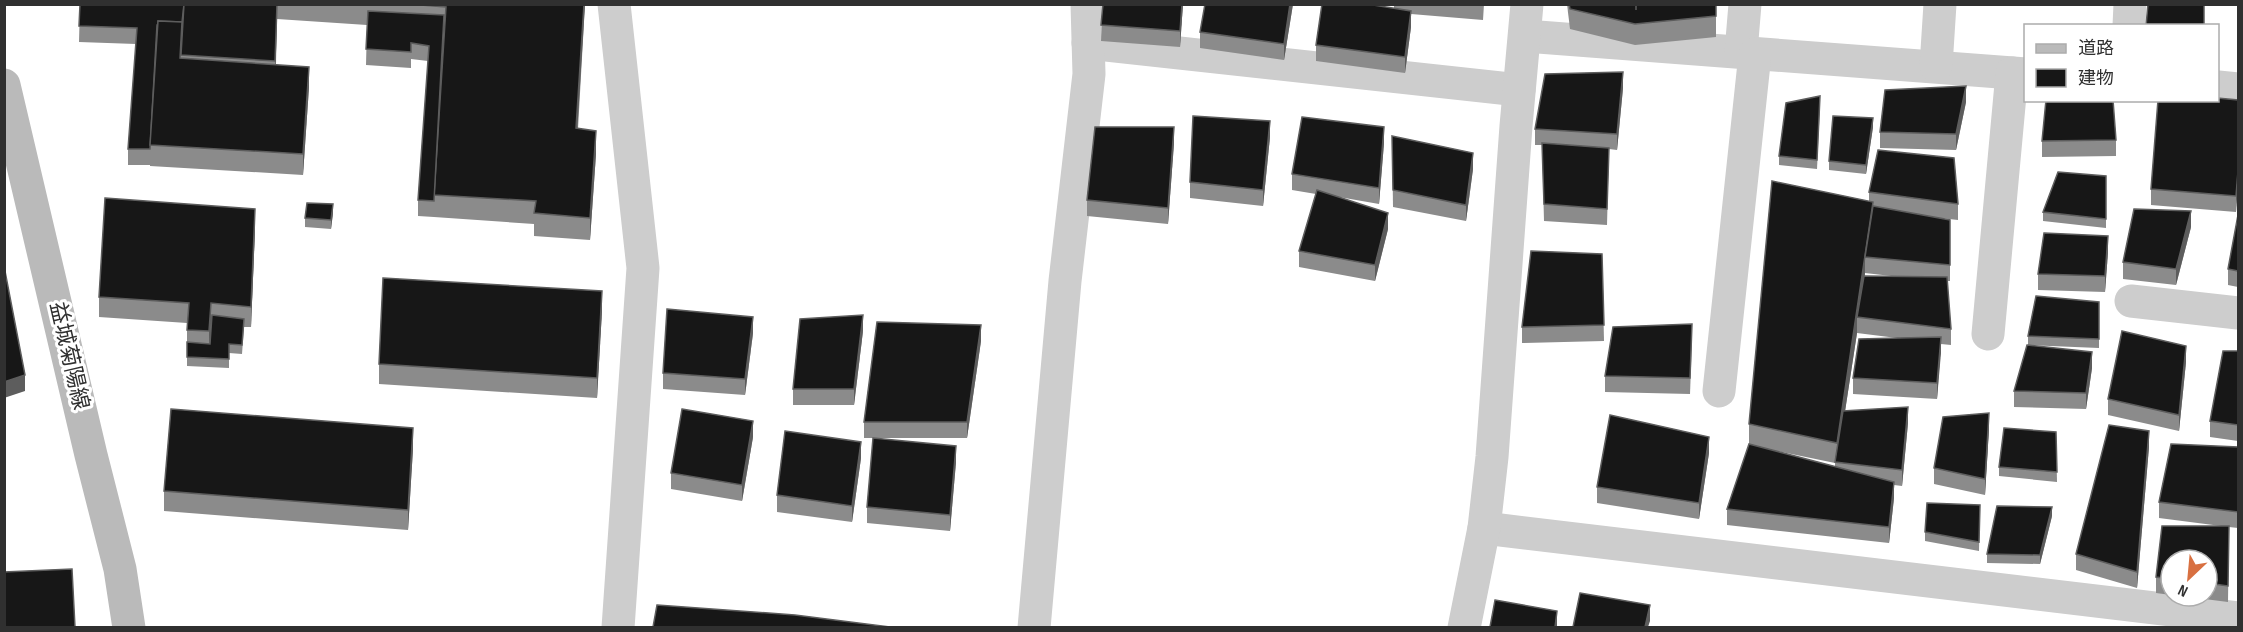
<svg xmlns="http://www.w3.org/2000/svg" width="2243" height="632" font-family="'Sofia Sans Condensed','Noto Sans JP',sans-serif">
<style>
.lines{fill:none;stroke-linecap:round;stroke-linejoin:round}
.street{stroke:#cdcdcd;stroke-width:33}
.secondary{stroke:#bababa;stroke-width:33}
.wall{fill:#8b8b8b;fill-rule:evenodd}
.shaded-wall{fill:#5d5d5d}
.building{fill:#171717;stroke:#5d5d5d;stroke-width:1.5}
.labels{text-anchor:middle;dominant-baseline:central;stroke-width:6;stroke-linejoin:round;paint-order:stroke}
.street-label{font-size:22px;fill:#303030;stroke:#fff}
</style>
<rect width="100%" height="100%" fill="#fff"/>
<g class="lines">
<g class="street">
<polyline points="614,4 643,268 618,628"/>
<polyline points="2129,26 2130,4"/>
<polyline points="1525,36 2026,74"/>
<polyline points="1088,43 1519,90"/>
<polyline points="1741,52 1745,4"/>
<polyline points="1936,66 1940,4"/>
<polyline points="2218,87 2238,89"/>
<polyline points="2131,301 2238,313"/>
<polyline points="1988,334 2012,73"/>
<polyline points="1719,391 1755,54"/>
<polyline points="1484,528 2238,618"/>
<polyline points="1034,628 1065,281 1089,74 1087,4"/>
<polyline points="1464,628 1484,528 1492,457 1516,126 1527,4"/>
</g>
<polyline class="secondary" points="4,85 91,455 120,569 129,628"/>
</g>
<g class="wall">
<polygon points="80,4 585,4 578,129 596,154 590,240 534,236 534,224 434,217 434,207 434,217 418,216 418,200 428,61 411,59 411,68 366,65 367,25 277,19 276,64 309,87 303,175 150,166 150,154 150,165 128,165 128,149 136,44 79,42"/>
<polygon points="1103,4 1183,4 1180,47 1101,41"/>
<polygon points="1293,4 1284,60 1200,48 1200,32"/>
<polygon points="1394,4 1484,4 1483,20 1411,14 1411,27 1405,73 1316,61 1316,45 1394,8"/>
<polygon points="1567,4 1716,4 1716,37 1635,45 1570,29"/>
<polygon points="1623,88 1617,150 1609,149 1607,225 1544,221 1542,145 1535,145 1535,129"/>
<polygon points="2238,100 2236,212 2151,205 2151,189"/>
<polygon points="1966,102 1956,150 1880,148 1880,132"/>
<polygon points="1820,105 1817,169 1779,165 1779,156"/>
<polygon points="1873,127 1866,174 1829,170 1829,161"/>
<polygon points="1392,136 1473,169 1466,221 1393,207"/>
<polygon points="1270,137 1263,206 1190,198 1190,182"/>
<polygon points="2116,140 2116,156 2042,157 2042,141"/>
<polygon points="1174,143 1168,224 1087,216 1087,200"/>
<polygon points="1384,143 1379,204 1339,197 1388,229 1375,281 1299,267 1299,251 1316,194 1292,190 1292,174"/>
<polygon points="2106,176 2106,228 2043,221 2043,212"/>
<path d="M1869 192 1958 204V220L1940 218 1950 220V281H1947L1951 329V345L1941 344 1937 399 1853 394V378L1897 338 1857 333 1845 411 1908 423 1902 486 1894 485V498L1889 543 1727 525V509L1749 445V424L1869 201ZM1865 273 1900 277 1865 276ZM1762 448 1835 463V467Z"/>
<polygon points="333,213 331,229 305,227 305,218"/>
<polygon points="2238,216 2238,287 2228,285 2228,269"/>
<polygon points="2191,227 2176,285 2123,279 2123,262"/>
<polygon points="255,230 251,327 244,327 242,354 229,353 229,368 187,366 187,323 99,317 99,297"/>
<polygon points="2108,252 2105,292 2038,290 2038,274"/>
<polygon points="1602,254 1604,341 1522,343 1522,327"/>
<polygon points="2099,302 2099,348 2029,345 2092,368 2086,409 2014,407 2014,391 2028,345 2028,336"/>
<polygon points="602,311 597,398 379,384 379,364"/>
<polygon points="863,331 854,405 793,405 793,389"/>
<polygon points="753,333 745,395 663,389 663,373"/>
<polygon points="1692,340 1690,394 1605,392 1605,376"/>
<polygon points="981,341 967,438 864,438 864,422"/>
<polygon points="2238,351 2238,441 2210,437 2210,421"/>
<polygon points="2186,362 2179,431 2108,415 2108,399"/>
<polygon points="1989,429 1985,495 1934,484 1934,468"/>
<polygon points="2056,432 2057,482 1999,476 1999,467"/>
<polygon points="753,437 742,501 671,489 671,473"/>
<polygon points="2171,444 2238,447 2238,528 2229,527 2228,602 2181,596 2207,596 2207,560 2171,560 2171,595 2156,593 2156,577 2162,526 2221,526 2159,518 2159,502"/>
<polygon points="2149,447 2137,588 2076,570 2076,554"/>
<polygon points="413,449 408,530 164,511 164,491"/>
<polygon points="1709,453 1699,519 1597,503 1597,487"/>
<polygon points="861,458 852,522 777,512 777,495"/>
<polygon points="956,462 950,531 867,523 867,507"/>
<polygon points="1980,505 1979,551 1925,541 1925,532"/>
<polygon points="2052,516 2040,564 1987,563 1987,554"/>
</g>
<g class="shaded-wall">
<polygon points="277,4 277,19 275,84 275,61"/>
<polygon points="584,4 585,4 576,151 576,128"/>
<polygon points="1182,4 1183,4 1180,47 1180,31"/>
<polygon points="1290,4 1293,4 1284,60 1284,44"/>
<polygon points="1411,11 1411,27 1405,73 1405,57"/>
<polygon points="309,67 309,87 303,175 303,154"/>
<polygon points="1623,72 1623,88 1617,150 1617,134"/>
<polygon points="1966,86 1966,102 1956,150 1956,134"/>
<polygon points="1873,118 1873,127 1866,174 1866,165"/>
<polygon points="1270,121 1270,137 1263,206 1263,190"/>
<polygon points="1174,127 1174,143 1168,224 1168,208"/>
<polygon points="1384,127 1384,143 1379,204 1379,188"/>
<polygon points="596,131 596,154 590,240 590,218"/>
<polygon points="1473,153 1473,169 1466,221 1466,205"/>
<polygon points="2238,171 2238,187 2236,212 2236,196"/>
<polygon points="1873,202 1873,222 1865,257 1865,273 1859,318 1857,317 1857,333 1837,464 1837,443"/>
<polygon points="333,204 333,213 331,229 331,220"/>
<polygon points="255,209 255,230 251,327 251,307"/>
<polygon points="2191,211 2191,227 2176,285 2176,269"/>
<polygon points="1388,213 1388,229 1375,281 1375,265"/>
<polygon points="2108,236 2108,252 2105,292 2105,276"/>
<polygon points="602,291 602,311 597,398 597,378"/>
<polygon points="211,303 211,323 209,351 209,331"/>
<polygon points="863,315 863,331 854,405 854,389"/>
<polygon points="753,317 753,333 745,395 745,379"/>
<polygon points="981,325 981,341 967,438 967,422"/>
<polygon points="1941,337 1941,353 1937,399 1937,383"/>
<polygon points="2186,346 2186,362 2179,431 2179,415"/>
<polygon points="2092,352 2092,368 2086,409 2086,393"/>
<polygon points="25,375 25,391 4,398 4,382"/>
<polygon points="1908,407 1908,423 1902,486 1902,470"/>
<polygon points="1989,413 1989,429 1985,495 1985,479"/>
<polygon points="753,421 753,437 742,501 742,485"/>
<polygon points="413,428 413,449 408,530 408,510"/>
<polygon points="2149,431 2149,447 2137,588 2137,572"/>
<polygon points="1709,437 1709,453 1699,519 1699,503"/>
<polygon points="861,442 861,458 852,522 852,506"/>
<polygon points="956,446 956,462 950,531 950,515"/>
<polygon points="1894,482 1894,498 1889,543 1889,527"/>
<polygon points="2052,507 2052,516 2040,564 2040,555"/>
<polygon points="1650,605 1650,621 1648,627 1645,627"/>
<polygon points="1557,611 1557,627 1555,627"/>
</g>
<g class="building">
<polygon points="80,4 184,4 182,22 158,21 158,25 157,25 150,149 128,149 137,28 79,26"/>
<polygon points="184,4 277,4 275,61 181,55"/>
<polygon points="408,4 584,4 576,128 596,131 590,218 534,213 536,201 434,195 446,7"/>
<polygon points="1103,4 1182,4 1180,31 1101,25"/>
<polygon points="1205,4 1290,4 1284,44 1200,32"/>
<polygon points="1322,4 1367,4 1411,11 1405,57 1316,45"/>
<polygon points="1569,4 1636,4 1636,10 1636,4 1716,4 1716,16 1635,24 1570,9"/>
<polygon points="2148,4 2204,4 2204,26 2146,26"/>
<polygon points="368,11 444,15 434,201 418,200 429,46 411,43 411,52 366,49"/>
<polygon points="158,21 182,22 180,58 309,67 303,154 150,145"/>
<polygon points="1623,72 1617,134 1535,129 1545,74"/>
<polygon points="1966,86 1956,134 1880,132 1885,90"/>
<polygon points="1820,96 1817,160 1779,156 1786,103"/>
<polygon points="2217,98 2238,100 2238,171 2236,196 2151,189 2158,100 2217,100"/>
<polygon points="2046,100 2113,100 2116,140 2042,141"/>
<polygon points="1193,116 1270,121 1263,190 1190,182"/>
<polygon points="1833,116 1873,118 1866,165 1829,161"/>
<polygon points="1302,117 1384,127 1379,188 1292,174"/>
<polygon points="1095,127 1174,127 1168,208 1087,200"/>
<polygon points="1392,136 1473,153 1466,205 1393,190"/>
<polygon points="1542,143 1609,148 1607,209 1544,204"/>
<polygon points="1878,150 1954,158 1958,204 1869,192"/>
<polygon points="2058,172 2106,176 2106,219 2043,212"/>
<polygon points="1772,181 1873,202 1837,443 1749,424"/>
<polygon points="1317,190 1388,213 1375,265 1299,251"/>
<polygon points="105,198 255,209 251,307 211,303 209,331 187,330 189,303 99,297"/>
<polygon points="307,203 333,204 331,220 305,218"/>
<polygon points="1873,206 1950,220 1950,265 1865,257"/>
<polygon points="2134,209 2191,211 2176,269 2123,262"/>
<polygon points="2238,215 2238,271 2228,269"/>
<polygon points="2044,233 2108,236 2105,276 2038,274"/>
<polygon points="1531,251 1602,254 1604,325 1522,327"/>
<polygon points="4,266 25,375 4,382"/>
<polygon points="1864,276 1947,277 1951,329 1857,317"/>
<polygon points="383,278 602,291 597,378 379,364"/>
<polygon points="2036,296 2099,302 2099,339 2028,336"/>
<polygon points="667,309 753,317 745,379 663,373"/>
<polygon points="212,315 244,319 242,345 229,344 229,359 187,357 187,342 210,344"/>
<polygon points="863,315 854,389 793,389 800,319"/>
<polygon points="877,322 981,325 967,422 864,422"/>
<polygon points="1692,324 1690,378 1605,376 1613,327"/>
<polygon points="2122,331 2186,346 2179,415 2108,399"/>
<polygon points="1941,337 1937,383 1853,378 1859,339"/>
<polygon points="2027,345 2092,352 2086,393 2014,391"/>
<polygon points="2223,351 2238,351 2238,425 2210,421"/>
<polygon points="1908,407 1902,470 1835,462 1843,411"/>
<polygon points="171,409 413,428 408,510 164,491"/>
<polygon points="682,409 753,421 742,485 671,473"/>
<polygon points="1989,413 1985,479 1934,468 1943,417"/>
<polygon points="1610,415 1709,437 1699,503 1597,487"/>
<polygon points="2109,425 2149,431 2137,572 2076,554"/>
<polygon points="2004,428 2056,432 2057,472 1999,467"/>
<polygon points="785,431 861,442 852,506 777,495"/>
<polygon points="873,438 956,446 950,515 867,507"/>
<polygon points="1749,444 1894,482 1889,527 1727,509"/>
<polygon points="2171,444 2238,447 2238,512 2159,502"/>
<polygon points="1927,503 1980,505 1979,542 1925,532"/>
<polygon points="1997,506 2052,507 2040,555 1987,554"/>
<polygon points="2162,526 2229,526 2228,586 2207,583 2207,560 2171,560 2171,579 2156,577"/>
<polygon points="72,569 75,627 4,627 4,572"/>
<polygon points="1580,593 1650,605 1645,627 1573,627"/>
<polygon points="1495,600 1557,611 1555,627 1490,627"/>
<polygon points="657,605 795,615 890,627 653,627"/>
</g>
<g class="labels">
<g class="street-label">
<text transform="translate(69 356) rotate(77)">益城菊陽線</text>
</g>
</g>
<rect width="2243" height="632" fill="none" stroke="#303030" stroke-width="12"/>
<rect x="2024" y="24" width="195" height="78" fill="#ffffff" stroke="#acacac" stroke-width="1.5"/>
<rect x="2036" y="44" width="30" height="9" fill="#bababa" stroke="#acacac" stroke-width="1.5"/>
<text x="2078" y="54" font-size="18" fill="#303030">道路</text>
<rect x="2036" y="69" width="30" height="18" fill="#171717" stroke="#acacac" stroke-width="1.5"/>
<text x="2078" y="84" font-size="18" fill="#303030">建物</text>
<g transform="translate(2189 578) rotate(206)"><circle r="28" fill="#ffffff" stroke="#acacac" stroke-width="1.5"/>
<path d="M0-4.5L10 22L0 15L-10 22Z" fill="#d87041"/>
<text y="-9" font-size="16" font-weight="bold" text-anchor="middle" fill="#303030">N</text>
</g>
</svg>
